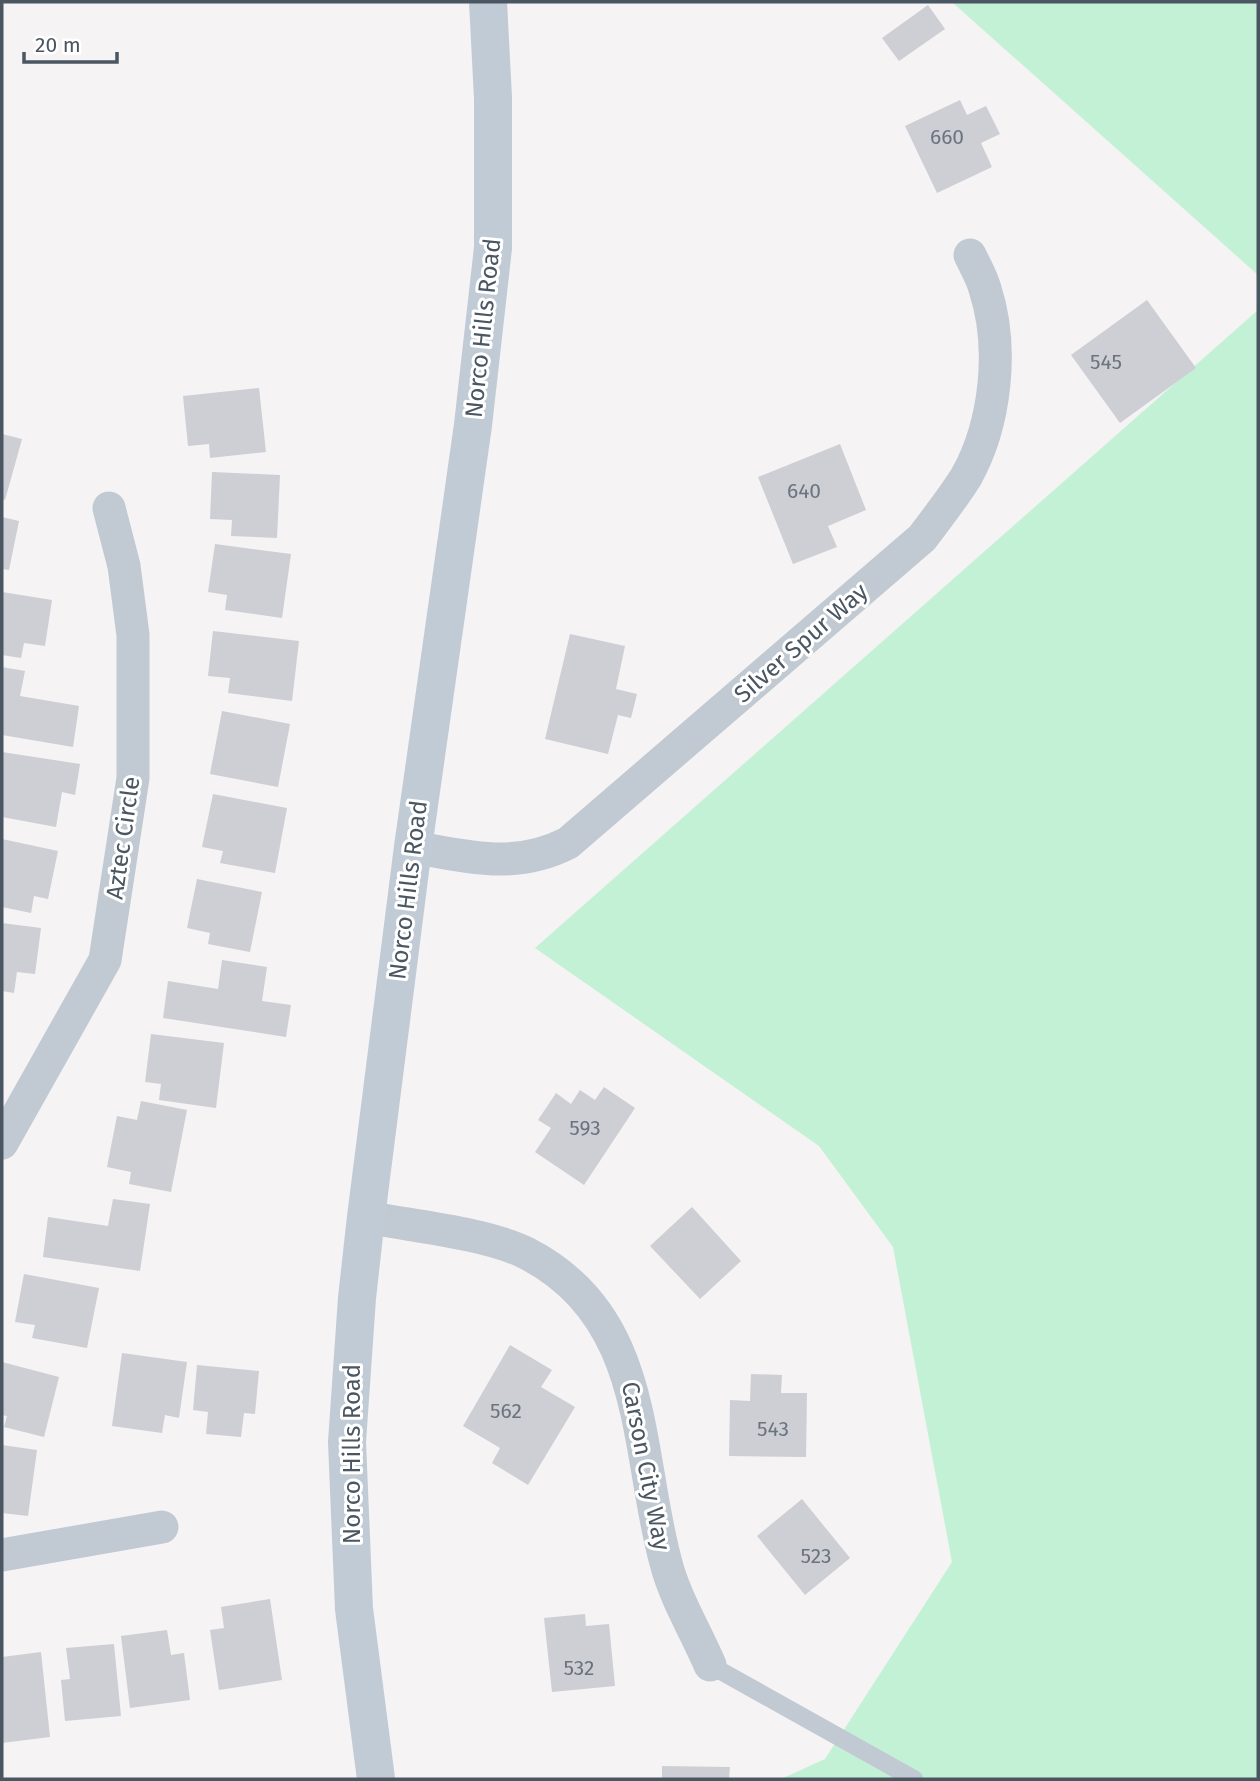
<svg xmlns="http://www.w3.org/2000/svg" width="1260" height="1781" font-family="'Fira Sans',sans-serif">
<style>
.green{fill:#c3f1d5}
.building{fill:#cdcfd5}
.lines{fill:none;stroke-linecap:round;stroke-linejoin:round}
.lane{stroke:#c1cad2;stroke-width:18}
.street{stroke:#c1cad2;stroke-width:33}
.secondary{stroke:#c1cbd6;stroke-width:38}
.labels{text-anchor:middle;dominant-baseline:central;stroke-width:6;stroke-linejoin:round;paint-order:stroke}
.number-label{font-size:21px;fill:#6b747e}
.street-label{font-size:24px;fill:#4a5661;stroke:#fff}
</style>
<rect width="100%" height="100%" fill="#f5f3f3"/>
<g class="green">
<polygon points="952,2 1258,2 1258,275"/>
<polygon points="1258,310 1258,1779 781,1779 825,1759 952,1562 893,1247 819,1146 535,948"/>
</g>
<g class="building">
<polygon points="928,5 945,29 899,61 882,38"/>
<polygon points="960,100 967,115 986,106 1000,134 981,143 992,167 937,193 905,126"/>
<polygon points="1147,300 1196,368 1120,423 1071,355"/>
<polygon points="259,388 266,452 210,458 209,444 188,446 183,396"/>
<polygon points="2,434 22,439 5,500 2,499"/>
<polygon points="840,444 866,510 828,526 837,547 793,564 758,477"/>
<polygon points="212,472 280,475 277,538 231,536 232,520 210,519"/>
<polygon points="2,517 19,521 9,570 2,569"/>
<polygon points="215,544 291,554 282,618 225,610 227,595 208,592"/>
<polygon points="2,592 52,600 45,646 24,643 21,658 2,655"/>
<polygon points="213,631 299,641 292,701 228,693 230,678 208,676"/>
<polygon points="570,634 625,646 616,689 637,694 631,718 618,715 608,754 545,739"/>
<polygon points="2,667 25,671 20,696 79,706 73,747 2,735"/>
<polygon points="222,711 290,724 278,787 210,774"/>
<polygon points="2,752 80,764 75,795 62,792 56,827 2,817"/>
<polygon points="213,794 287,808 275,873 220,863 223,851 202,847"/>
<polygon points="2,839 58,851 48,899 34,896 31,913 2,907"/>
<polygon points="197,879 262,892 250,952 208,944 210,933 187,928"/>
<polygon points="2,923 41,928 35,974 17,972 14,993 2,991"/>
<polygon points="222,960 267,967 262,1001 291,1005 286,1037 163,1018 168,981 218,989"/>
<polygon points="151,1034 224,1043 216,1108 159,1100 161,1084 145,1082"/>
<polygon points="604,1087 635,1108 584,1185 535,1152 551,1128 538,1120 556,1093 571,1104 580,1090 595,1100"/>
<polygon points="141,1101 187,1110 171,1192 129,1184 131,1172 107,1167 117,1116 137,1120"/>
<polygon points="113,1199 150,1204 140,1271 43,1257 48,1217 108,1226"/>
<polygon points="692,1207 741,1261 700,1299 650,1246"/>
<polygon points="24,1274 99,1288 87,1348 32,1338 35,1325 15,1322"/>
<polygon points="510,1345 552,1370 541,1387 575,1407 528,1485 492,1463 500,1448 463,1426"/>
<polygon points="122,1353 187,1362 179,1418 165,1415 162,1433 112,1426"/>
<polygon points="2,1362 59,1377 44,1437 4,1427 7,1416 2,1415"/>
<polygon points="197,1365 259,1371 255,1414 244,1413 241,1437 206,1434 208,1412 193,1410"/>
<polygon points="751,1374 782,1375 781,1393 807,1393 806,1457 729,1456 730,1400 750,1401"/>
<polygon points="2,1445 37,1450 28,1516 2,1513"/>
<polygon points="802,1499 850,1558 805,1595 757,1536"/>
<polygon points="270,1599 282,1680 219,1690 210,1630 224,1628 221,1607"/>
<polygon points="585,1614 586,1626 609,1624 615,1686 552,1692 544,1618"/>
<polygon points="167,1630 171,1655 184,1653 190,1700 130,1708 121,1636"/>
<polygon points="114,1644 121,1716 65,1721 61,1680 70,1679 66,1648"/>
<polygon points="41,1652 50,1737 2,1743 2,1657"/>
<polygon points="662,1766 730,1767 729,1779 662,1779"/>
</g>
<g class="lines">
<polyline class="lane" points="710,1665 914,1779"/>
<g class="street">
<path d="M413 847C470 857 515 870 568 843L922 538C937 518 953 498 966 477 996 424 1004 347 985 289 982 277 975 266 970 255"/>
<polyline points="2,1143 105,960 133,778 133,635 124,566 109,508"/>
<path d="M366 1217C412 1226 486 1233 526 1253 650 1316 635 1450 666 1563 675 1598 696 1632 710 1665"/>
<polyline points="2,1555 162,1527"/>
</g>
<polyline class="secondary" points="376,1779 354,1609 347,1442 357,1298 366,1217 413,847 473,425 493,248 493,98 488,2"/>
</g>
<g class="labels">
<g class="number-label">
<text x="947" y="137">660</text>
<text x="1106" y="362">545</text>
<text x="804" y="491">640</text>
<text x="585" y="1128">593</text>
<text x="506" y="1411">562</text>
<text x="773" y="1429">543</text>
<text x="816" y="1556">523</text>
<text x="579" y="1668">532</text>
</g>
<g class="street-label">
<text transform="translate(483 328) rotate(-84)">Norco Hills Road</text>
<text transform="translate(801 643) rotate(-41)">Silver Spur Way</text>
<text transform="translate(123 838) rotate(-82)">Aztec Circle</text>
<text transform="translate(408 890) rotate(-83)">Norco Hills Road</text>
<text transform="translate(352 1454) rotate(-90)">Norco Hills Road</text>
<text transform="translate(646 1466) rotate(79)">Carson City Way</text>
</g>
</g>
<rect width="1260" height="1781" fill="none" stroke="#4a5661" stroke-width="7"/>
<path d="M24 52v10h93v-10" fill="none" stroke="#4a5661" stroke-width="3.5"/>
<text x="35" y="52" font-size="21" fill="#4a5661" stroke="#ffffff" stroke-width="5" paint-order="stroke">20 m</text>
</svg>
